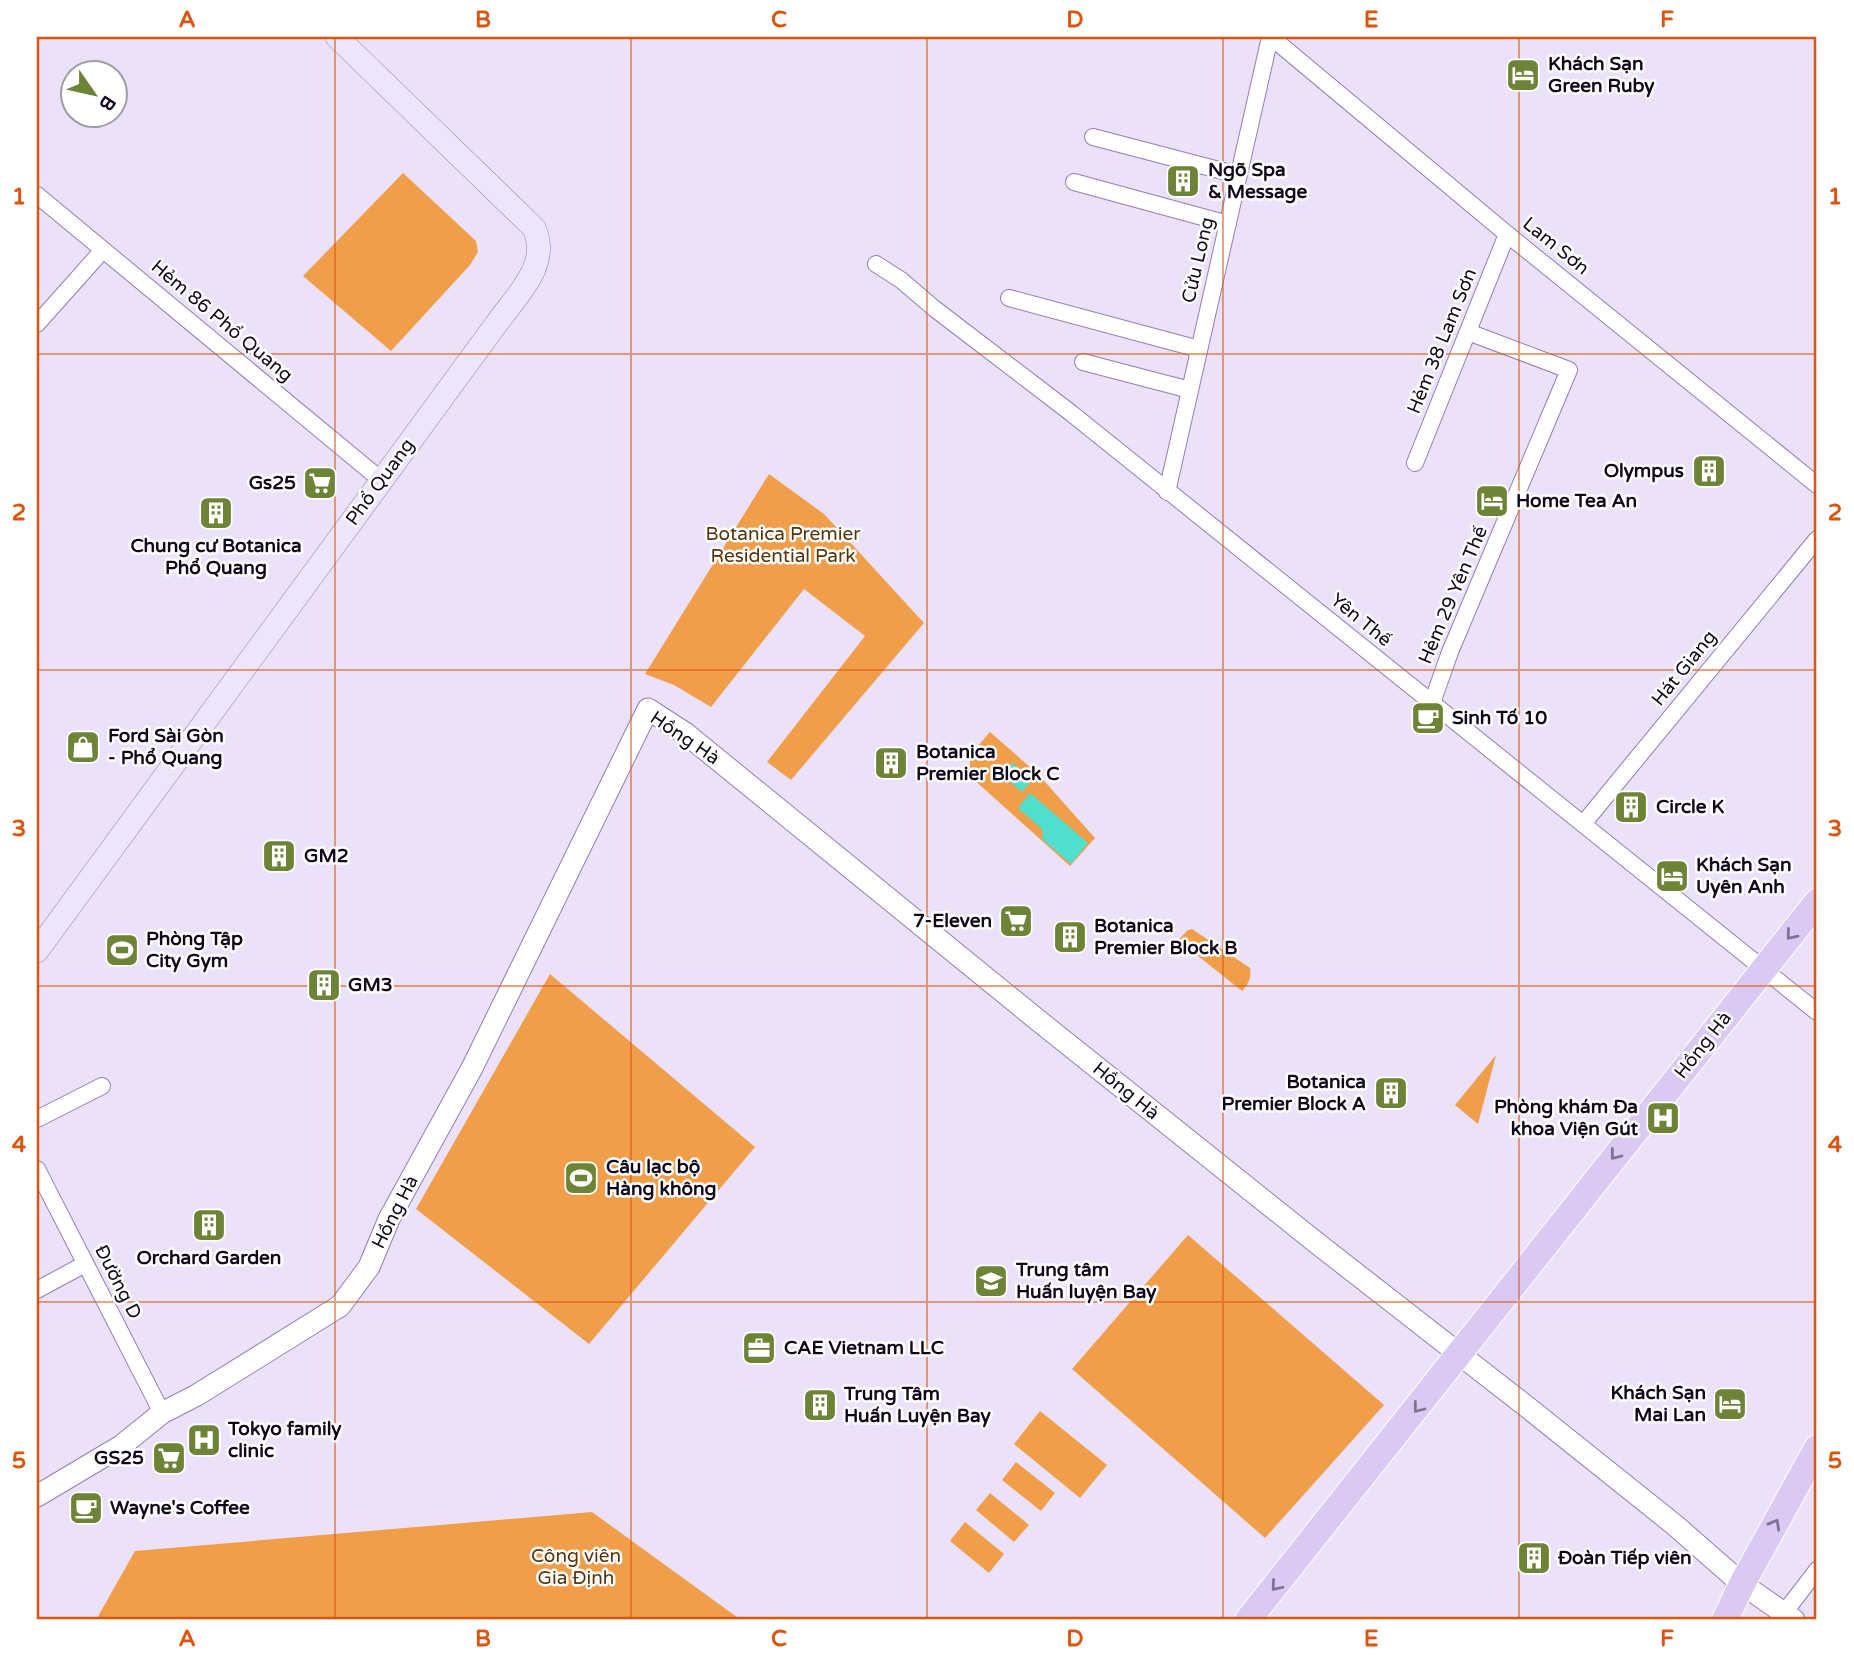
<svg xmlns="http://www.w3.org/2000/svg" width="1854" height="1657" font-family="'Varela Round',sans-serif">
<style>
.green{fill:#f19e4b}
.water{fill:#50dfcc}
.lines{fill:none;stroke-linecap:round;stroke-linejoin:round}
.minor-casing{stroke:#937db3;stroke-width:18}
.tertiary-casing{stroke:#937db3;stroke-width:23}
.secondary-casing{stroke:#937db3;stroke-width:24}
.primary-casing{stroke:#fff;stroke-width:28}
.minor{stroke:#fff;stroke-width:16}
.tertiary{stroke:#fff;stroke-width:21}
.secondary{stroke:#ede5f9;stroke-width:23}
.primary{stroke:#dacaf3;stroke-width:26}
.oneway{stroke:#807392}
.grid{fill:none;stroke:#dd550d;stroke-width:2;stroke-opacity:0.55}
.labels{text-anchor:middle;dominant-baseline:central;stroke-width:5;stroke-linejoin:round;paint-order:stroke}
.poi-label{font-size:19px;font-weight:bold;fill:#11081c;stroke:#fff;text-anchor:start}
.street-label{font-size:19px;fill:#11081c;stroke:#fff}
.park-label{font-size:19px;fill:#57330a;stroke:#fff}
.neatline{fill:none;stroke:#dd550d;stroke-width:2.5}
.grid-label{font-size:23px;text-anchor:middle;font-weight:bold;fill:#dd550d}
</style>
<rect width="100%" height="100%" fill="#ebe2fa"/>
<g class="green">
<polygon points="403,173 476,241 478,252 470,265 391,351 303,276"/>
<polygon points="769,474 824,514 924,623 791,780 767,762 865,636 804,589 711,707 674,685 645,674"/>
<path d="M990 732 1038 774 1095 838 1070 866 972 778C964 759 978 746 990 732Z"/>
<path d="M1192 929 1250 968C1252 978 1248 984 1242 991L1178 940 1188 930Z"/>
<polygon points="550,974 755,1147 589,1344 416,1209"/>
<polygon points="1496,1055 1478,1124 1455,1105"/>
<polygon points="1188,1235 1384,1405 1265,1538 1072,1369"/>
<polygon points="1040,1411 1107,1465 1080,1498 1014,1444"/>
<polygon points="1016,1462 1055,1493 1041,1511 1002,1480"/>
<polygon points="990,1493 1029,1525 1014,1542 976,1510"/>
<polygon points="592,1512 741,1620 96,1620 135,1551"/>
<polygon points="965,1522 1004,1554 989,1573 950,1541"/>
</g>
<g class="water">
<polygon points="1012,763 1032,780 1022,792 1002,775"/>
<polygon points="1030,793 1088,843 1071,864 1043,840 1042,829 1018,808"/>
</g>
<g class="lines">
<g class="minor-casing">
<g id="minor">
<polyline points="1271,37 1507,234 1817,485"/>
<polyline points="1093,137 1238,175"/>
<polyline points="1074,182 1228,224"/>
<polyline points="37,195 381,480"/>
<polyline points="876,264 901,280 935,309 1071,413 1817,1012"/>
<polyline points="1009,298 1199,349"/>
<polyline points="37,324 103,250"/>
<polyline points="1083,362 1190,390"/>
<polyline points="1415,463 1507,234"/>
<polyline points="1167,492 1270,37"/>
<polyline points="1432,703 1450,652 1569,370 1468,332"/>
<polyline points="1583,824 1817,539"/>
<polyline points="37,1119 102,1086"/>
<polyline points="37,1169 162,1413"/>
<polyline points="37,1290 85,1264"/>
<polyline points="1784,1613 1817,1570"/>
</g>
</g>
<g class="tertiary-casing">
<polyline id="tertiary" points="37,1496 121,1446 162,1413 197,1395 340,1306 369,1267 389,1219 472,1068 648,709 685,733 1034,1017 1318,1244 1531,1410 1676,1526 1742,1584 1794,1620"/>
</g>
<g class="secondary-casing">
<path id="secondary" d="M37 951 497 323C517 295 551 264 534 228L337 37"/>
</g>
<g class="primary-casing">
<g id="primary">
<polyline points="1248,1620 1817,902"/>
<polyline points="1725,1620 1742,1584 1817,1448"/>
</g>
</g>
<use href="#minor" class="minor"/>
<use href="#tertiary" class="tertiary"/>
<use href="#secondary" class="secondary"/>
<use href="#primary" class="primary"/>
</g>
<defs><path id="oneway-chevron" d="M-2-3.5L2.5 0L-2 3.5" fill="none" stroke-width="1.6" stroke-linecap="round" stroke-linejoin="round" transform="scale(1.75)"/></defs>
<g class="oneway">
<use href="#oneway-chevron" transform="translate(1791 935) rotate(129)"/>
<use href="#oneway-chevron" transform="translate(1615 1155) rotate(128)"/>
<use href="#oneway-chevron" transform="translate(1418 1408) rotate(128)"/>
<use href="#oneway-chevron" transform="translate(1775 1524) rotate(-61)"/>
<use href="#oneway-chevron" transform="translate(1276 1586) rotate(130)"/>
</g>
<path class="grid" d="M335 37V1620M631 37V1620M927 37V1620M1223 37V1620M1519 37V1620M37 354H1817M37 670H1817M37 986H1817M37 1302H1817"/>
<defs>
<g id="hotel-square" transform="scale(1.75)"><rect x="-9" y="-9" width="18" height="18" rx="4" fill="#6d8335" stroke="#fff"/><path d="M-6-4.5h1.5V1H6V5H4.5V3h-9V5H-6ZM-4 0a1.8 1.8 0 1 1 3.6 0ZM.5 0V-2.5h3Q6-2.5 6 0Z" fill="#fff"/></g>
<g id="building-square" transform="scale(1.75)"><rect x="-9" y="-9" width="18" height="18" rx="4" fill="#6d8335" stroke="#fff"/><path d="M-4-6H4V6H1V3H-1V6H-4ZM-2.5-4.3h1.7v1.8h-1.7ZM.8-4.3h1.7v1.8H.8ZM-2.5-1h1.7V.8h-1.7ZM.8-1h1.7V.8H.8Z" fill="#fff"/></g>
<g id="supermarket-square" transform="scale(1.75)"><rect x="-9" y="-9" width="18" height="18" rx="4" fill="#6d8335" stroke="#fff"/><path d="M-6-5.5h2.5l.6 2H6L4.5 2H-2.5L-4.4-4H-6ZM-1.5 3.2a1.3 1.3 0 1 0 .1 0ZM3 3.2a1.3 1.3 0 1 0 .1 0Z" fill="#fff"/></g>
<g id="cafe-square" transform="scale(1.75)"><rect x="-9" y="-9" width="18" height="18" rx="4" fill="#6d8335" stroke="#fff"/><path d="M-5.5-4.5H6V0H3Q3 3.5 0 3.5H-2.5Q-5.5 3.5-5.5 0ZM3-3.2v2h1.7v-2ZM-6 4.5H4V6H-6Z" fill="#fff"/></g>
<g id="shop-square" transform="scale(1.75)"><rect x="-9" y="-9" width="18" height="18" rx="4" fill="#6d8335" stroke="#fff"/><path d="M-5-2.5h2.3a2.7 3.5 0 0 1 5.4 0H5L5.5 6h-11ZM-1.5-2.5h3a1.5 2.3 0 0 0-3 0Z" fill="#fff"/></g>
<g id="stadium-square" transform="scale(1.75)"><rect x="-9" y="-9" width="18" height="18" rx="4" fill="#6d8335" stroke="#fff"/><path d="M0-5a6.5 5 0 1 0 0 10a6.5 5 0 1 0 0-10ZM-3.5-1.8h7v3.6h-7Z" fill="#fff"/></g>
<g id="hospital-square" transform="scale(1.75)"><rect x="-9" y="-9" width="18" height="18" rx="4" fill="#6d8335" stroke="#fff"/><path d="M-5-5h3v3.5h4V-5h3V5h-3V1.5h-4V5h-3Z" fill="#fff"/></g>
<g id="university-square" transform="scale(1.75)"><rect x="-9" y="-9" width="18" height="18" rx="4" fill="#6d8335" stroke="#fff"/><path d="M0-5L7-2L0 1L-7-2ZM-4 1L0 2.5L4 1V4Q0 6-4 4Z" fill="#fff"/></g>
<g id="office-square" transform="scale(1.75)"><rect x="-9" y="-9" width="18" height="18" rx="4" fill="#6d8335" stroke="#fff"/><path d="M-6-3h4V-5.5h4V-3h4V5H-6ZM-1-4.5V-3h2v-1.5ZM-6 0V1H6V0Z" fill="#fff"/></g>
</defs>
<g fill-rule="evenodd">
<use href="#hotel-square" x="1523" y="75"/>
<use href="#building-square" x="1183" y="181"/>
<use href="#building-square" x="1709" y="471"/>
<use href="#supermarket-square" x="320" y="483"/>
<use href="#hotel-square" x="1492" y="501"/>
<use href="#building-square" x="216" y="513"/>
<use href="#cafe-square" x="1428" y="718"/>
<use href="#shop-square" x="83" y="747"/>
<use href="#building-square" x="891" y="763"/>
<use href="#building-square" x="1631" y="807"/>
<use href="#building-square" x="279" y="856"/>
<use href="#hotel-square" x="1672" y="876"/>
<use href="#supermarket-square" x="1016" y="921"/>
<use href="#building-square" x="1070" y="937"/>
<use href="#stadium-square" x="122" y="950"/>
<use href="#building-square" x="324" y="985"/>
<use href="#building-square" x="1391" y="1093"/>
<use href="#hospital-square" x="1663" y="1118"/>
<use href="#stadium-square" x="581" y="1178"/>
<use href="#building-square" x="209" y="1225"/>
<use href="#university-square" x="991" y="1281"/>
<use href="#office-square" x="759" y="1348"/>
<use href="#hotel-square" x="1730" y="1404"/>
<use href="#building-square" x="820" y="1405"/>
<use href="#hospital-square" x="204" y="1440"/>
<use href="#supermarket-square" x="169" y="1458"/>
<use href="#cafe-square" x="86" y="1508"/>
<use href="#building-square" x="1534" y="1558"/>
</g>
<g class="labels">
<g class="poi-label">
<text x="1548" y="64">Khách Sạn<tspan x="1548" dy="22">Green Ruby</tspan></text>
<text x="1208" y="170">Ngõ Spa<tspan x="1208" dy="22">&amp; Message</tspan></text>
<text x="1684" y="471" text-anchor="end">Olympus</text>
<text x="296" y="483" text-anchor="end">Gs25</text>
<text x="1516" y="501">Home Tea An</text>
<text x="216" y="546" text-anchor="middle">Chung cư Botanica<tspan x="216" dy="22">Phổ Quang</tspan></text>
<text x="1452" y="718">Sinh Tố 10</text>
<text x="108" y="736">Ford Sài Gòn<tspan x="108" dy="22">- Phổ Quang</tspan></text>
<text x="916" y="752">Botanica<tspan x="916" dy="22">Premier Block C</tspan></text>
<text x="1656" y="807">Circle K</text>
<text x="304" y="856">GM2</text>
<text x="1696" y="865">Khách Sạn<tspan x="1696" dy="22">Uyên Anh</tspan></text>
<text x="992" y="921" text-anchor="end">7-Eleven</text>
<text x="1094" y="926">Botanica<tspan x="1094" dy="22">Premier Block B</tspan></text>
<text x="146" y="939">Phòng Tập<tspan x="146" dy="22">City Gym</tspan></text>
<text x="348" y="985">GM3</text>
<text x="1366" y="1082" text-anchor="end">Botanica<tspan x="1366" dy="22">Premier Block A</tspan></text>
<text x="1638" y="1107" text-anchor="end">Phòng khám Đa<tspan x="1638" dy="22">khoa Viện Gút</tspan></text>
<text x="606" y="1167">Câu lạc bộ<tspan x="606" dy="22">Hàng không</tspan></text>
<text x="209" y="1258" text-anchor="middle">Orchard Garden</text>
<text x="1016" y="1270">Trung tâm<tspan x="1016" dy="22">Huấn luyện Bay</tspan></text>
<text x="784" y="1348">CAE Vietnam LLC</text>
<text x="1706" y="1393" text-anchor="end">Khách Sạn<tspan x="1706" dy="22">Mai Lan</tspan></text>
<text x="844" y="1394">Trung Tâm<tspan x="844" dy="22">Huấn Luyện Bay</tspan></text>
<text x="228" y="1429">Tokyo family<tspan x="228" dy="22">clinic</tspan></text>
<text x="144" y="1458" text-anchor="end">GS25</text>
<text x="110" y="1508">Wayne's Coffee</text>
<text x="1558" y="1558">Đoàn Tiếp viên</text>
</g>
<g class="street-label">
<text transform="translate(1556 246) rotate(39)">Lam Sơn</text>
<text transform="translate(1198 260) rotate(-77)">Cửu Long</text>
<text transform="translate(222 321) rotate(40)">Hẻm 86 Phổ Quang</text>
<text transform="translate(1442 341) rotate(-68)">Hẻm 38 Lam Sơn</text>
<text transform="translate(380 482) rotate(-54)">Phổ Quang</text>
<text transform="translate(1453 595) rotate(-67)">Hẻm 29 Yên Thế</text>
<text transform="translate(1361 620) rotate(39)">Yên Thế</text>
<text transform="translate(1684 668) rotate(-51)">Hát Giang</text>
<text transform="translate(685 738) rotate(34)">Hồng Hà</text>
<text transform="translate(1703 1045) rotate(-52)">Hồng Hà</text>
<text transform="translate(1126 1091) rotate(39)">Hồng Hà</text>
<text transform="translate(395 1212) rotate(-63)">Hồng Hà</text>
<text transform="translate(118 1282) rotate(63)">Đường D</text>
</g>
<g class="park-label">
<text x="783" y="534">Botanica Premier<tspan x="783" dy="22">Residential Park</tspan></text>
<text x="576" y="1556">Công viên<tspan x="576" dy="22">Gia Định</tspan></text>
</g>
</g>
<rect width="1854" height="1657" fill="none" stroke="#ffffff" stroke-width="77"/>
<g transform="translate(94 94) rotate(124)"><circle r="33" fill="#ffffff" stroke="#a09ca4" stroke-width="2"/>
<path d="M0-5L12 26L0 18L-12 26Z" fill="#6d8335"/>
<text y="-10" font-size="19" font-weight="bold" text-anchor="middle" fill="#11081c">B</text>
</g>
<rect x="38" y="38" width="1777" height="1580" class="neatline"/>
<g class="grid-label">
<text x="187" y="27">A</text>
<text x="483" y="27">B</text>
<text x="779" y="27">C</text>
<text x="1075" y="27">D</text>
<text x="1371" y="27">E</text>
<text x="1667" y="27">F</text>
<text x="19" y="204">1</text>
<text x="1835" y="204">1</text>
<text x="19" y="520">2</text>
<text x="1835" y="520">2</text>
<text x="19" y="836">3</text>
<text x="1835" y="836">3</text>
<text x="19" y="1152">4</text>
<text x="1835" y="1152">4</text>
<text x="19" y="1468">5</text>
<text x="1835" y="1468">5</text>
<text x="187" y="1646">A</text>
<text x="483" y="1646">B</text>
<text x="779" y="1646">C</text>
<text x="1075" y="1646">D</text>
<text x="1371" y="1646">E</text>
<text x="1667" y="1646">F</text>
</g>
</svg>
